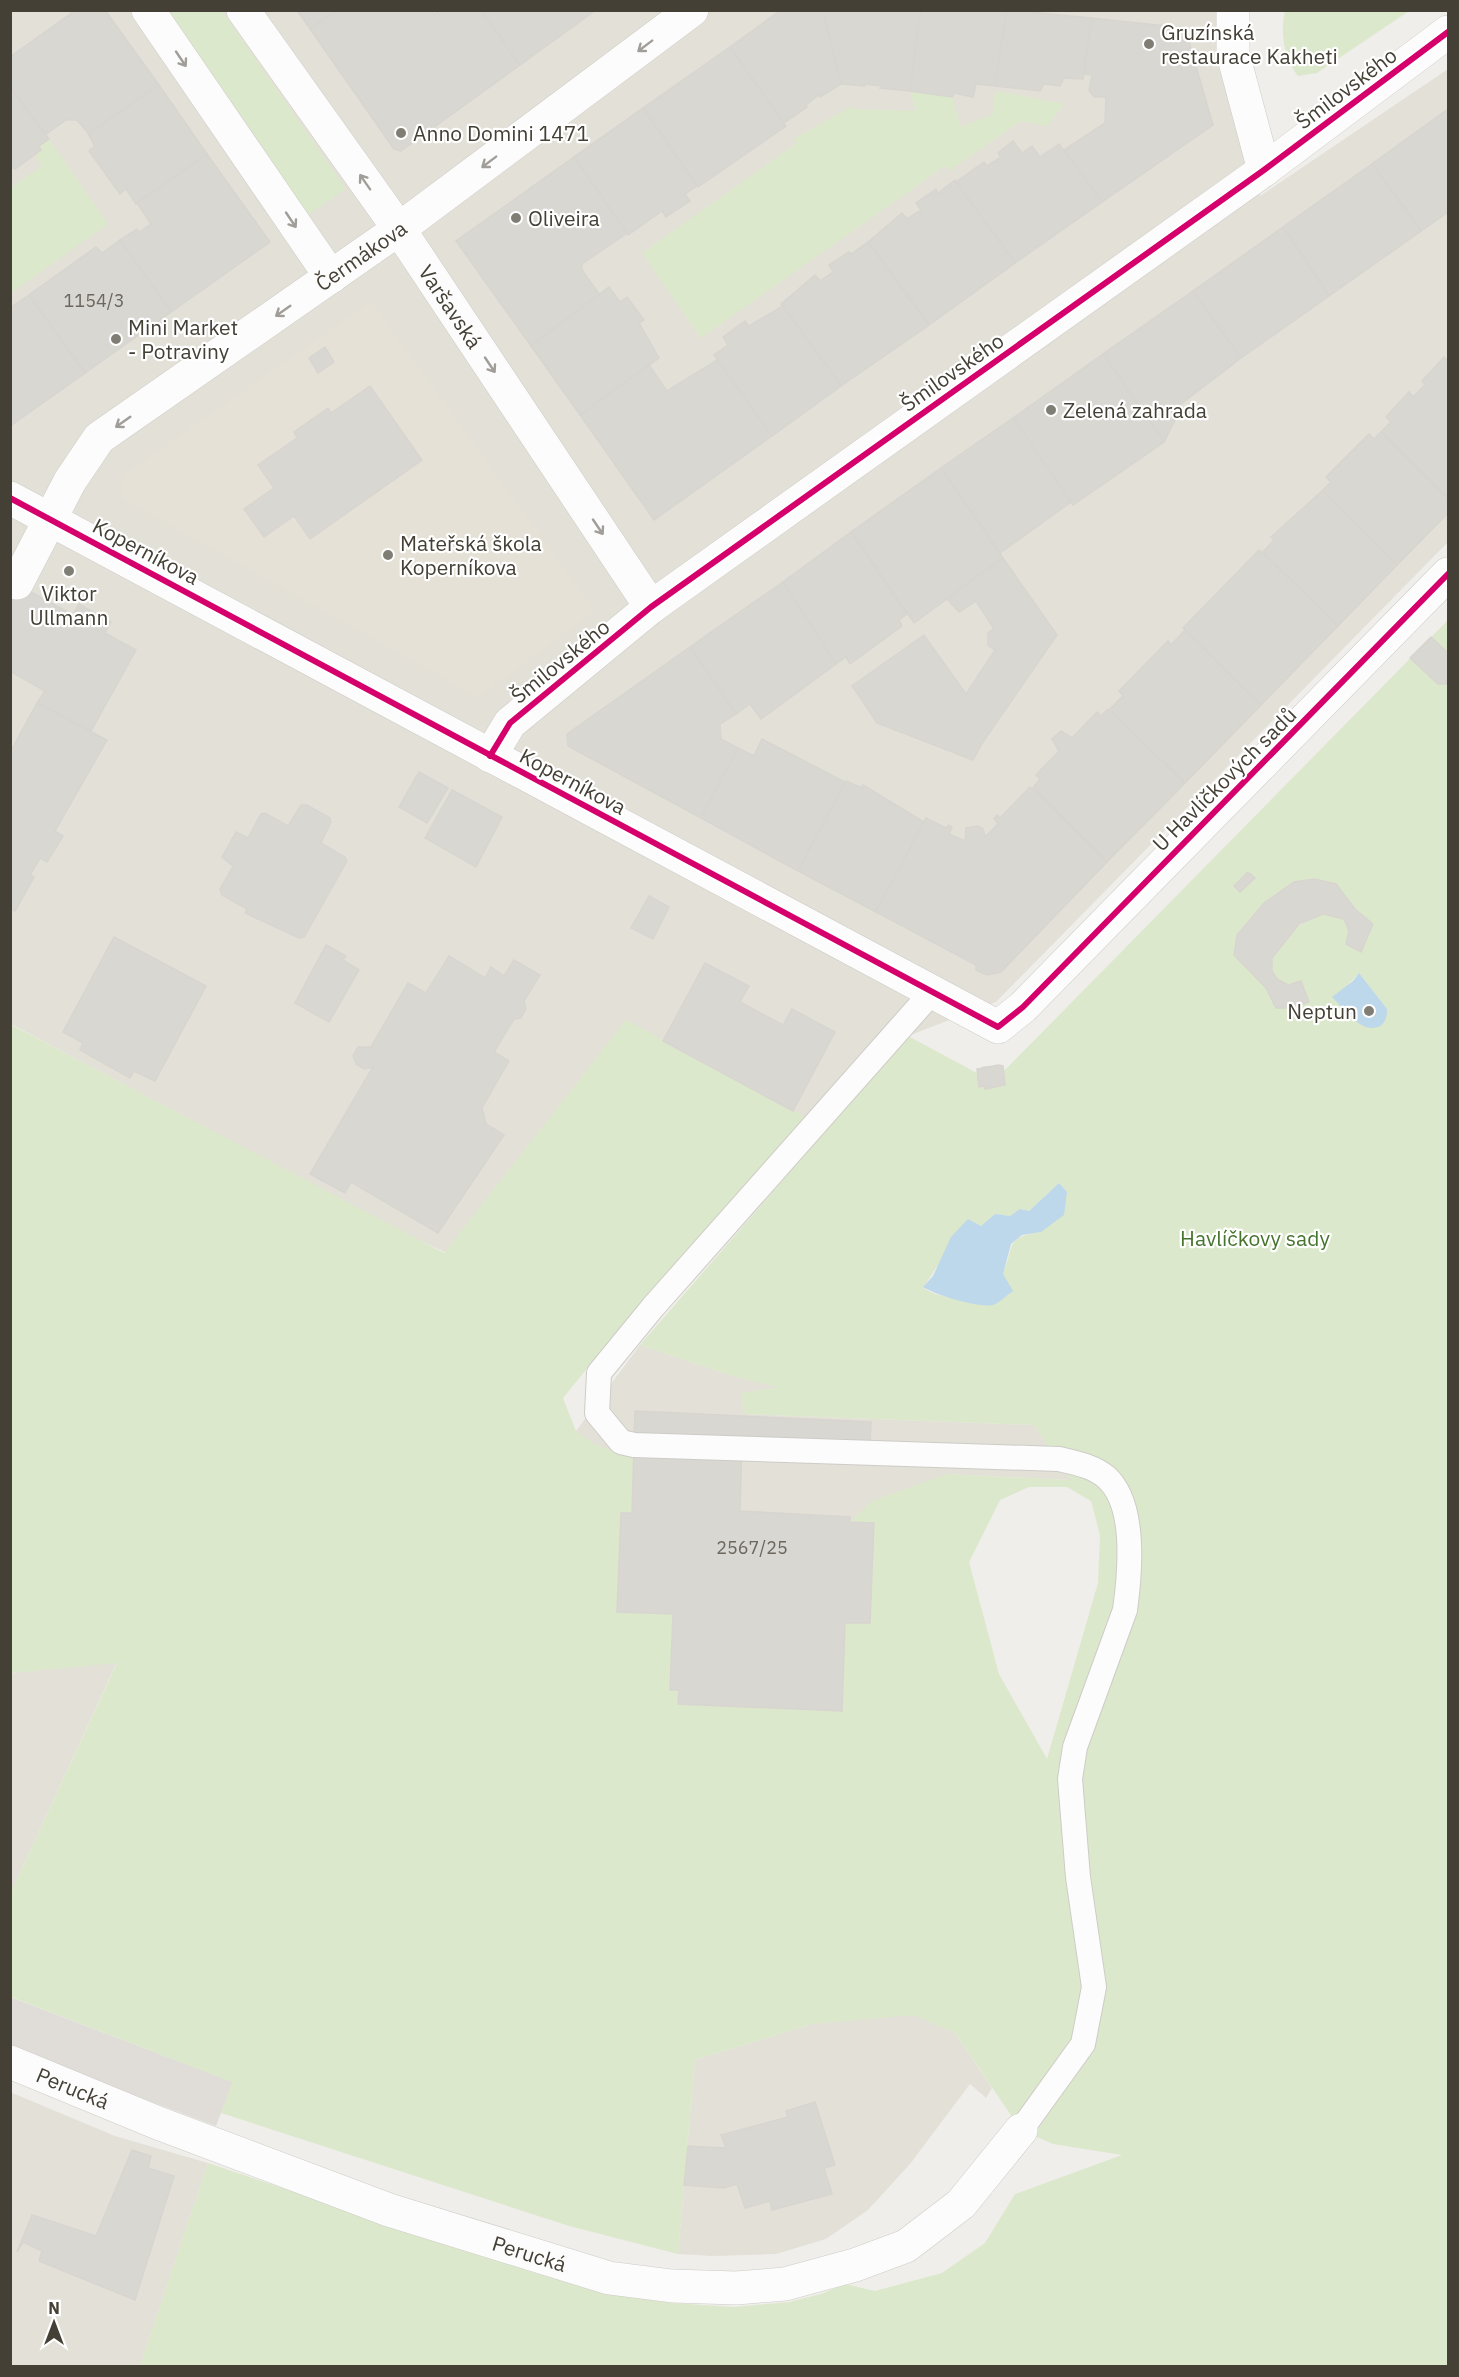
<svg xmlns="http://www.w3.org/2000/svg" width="1459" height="2377" font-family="'IBM Plex Sans',sans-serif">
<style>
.residential{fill:#e3e0d7}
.industrial{fill:#e0ddd8}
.education{fill:#e6e1d6}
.green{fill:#dce8cb;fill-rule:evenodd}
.water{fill:#bdd7eb}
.building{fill:#d9d7d2;stroke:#d8d5d0;stroke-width:1.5}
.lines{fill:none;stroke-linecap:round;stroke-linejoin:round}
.service-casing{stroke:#cdccc7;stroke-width:26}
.minor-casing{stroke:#cdccc7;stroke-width:34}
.service{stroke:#fdfcfc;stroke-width:24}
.minor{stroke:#fdfcfc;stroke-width:33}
.cycleway-casing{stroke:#fff;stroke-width:10}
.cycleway{stroke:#d6006c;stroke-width:6}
.oneway{stroke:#a19e99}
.poi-dot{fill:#807d75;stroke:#fff;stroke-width:2}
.labels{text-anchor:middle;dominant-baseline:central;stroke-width:4.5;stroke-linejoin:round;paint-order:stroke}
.number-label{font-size:18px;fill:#6b665e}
.poi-label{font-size:21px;fill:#454036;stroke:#fff;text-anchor:start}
.street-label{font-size:21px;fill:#454036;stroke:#fff}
.park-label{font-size:21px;fill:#46732d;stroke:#fff}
</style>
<rect width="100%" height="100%" fill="#efeeea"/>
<g class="residential">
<polygon points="10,11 1217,11 1217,40 1260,196 1448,69 1448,542 996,1002 908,1036 616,1333 383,1223 11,1024"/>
<polygon points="640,1345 736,1377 780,1387 744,1414 1034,1425 1072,1480 947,1474 898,1735 587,1719 576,1431"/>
<polygon points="117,1662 11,1892 11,1673"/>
<polygon points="914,2014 955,2033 992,2088 986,2098 970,2084 910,2164 868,2210 826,2239 776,2254 713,2256 678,2254 695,2060 812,2024"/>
<polygon points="10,2092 115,2136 208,2163 140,2366 11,2366"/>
</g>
<polygon class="industrial" points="10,1997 233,2082 216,2126 11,2049"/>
<polygon class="education" points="371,302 594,611 478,697 122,498 122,476"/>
<g class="green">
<polygon points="162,11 222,11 346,189 305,217"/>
<path d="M1285 11V10L1409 11 1317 73 1298 76C1284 58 1280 33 1285 11Z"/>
<path d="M910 91 952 97 961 127 993 114 995 91C1019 94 1040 100 1064 104L1047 126 1021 121 949 171 945 166 701 338 642 253 797 143 794 139 850 107 852 109 916 111Z"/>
<polygon points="49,139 108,224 11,293 10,188 42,166 35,155 41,151 39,146"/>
<path d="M1448 620V2366H140L208 2163 535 2273 609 2293 672 2303 734 2307 789 2302 821 2294 845 2284 875 2291 942 2273 985 2243 1015 2194 1122 2155 1053 2144 1021 2130 955 2033 914 2015 812 2024 695 2060 678 2254 569 2226 221 2113 232 2082 11 1997V1892L117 1663 11 1673 10 1024 444 1253 626 1020 805 1117 616 1333 563 1398 576 1431 594 1444 635 1459 632 1513H621L617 1611 674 1614 671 1690 842 1710 845 1623H870L874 1523 850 1522 872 1501 947 1474 1071 1480 1034 1425 744 1414 741 1393 778 1387 736 1377 640 1345 908 1036 977 1073 983 1066H1003L1004 1070 1006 1069ZM1314 879 1336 885 1355 909 1373 924 1361 952 1346 944 1349 931 1344 919C1337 916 1329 914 1321 915 1301 918 1264 952 1273 973 1276 979 1282 982 1288 985L1301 981 1309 1002 1293 1008 1266 988 1234 955 1237 935 1264 903 1294 882ZM1359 973 1387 1009 1342 991ZM1059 1183 1067 1192 1041 1232C1003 1238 1016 1245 1003 1272 998 1284 982 1295 973 1303L935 1294 923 1288 968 1219 981 1226 995 1214 1010 1216 1021 1209 1029 1211ZM1029 1487H1067L1091 1501 1100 1535 1098 1583 1047 1759 999 1674 969 1562 1000 1500Z"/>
</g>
<g class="water">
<path d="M1359 973 1387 1009C1387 1016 1386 1022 1380 1026 1362 1036 1343 1007 1332 997L1353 981Z"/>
<path d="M1059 1183 1067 1192 1064 1215 1041 1232 1022 1235 1011 1244 1003 1274 1013 1291C1007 1295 999 1303 993 1305 978 1308 936 1295 923 1287L933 1276 951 1237 968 1219 981 1226 995 1214 1010 1216 1020 1209 1029 1211Z"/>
</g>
<g class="building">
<polygon points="76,10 105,10 159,85 89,134 77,120 66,120 45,135 10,87 10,57"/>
<polygon points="297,10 337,10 310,29"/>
<polygon points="337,10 433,10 434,15 440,10 481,10 520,65 401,151 394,149 310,29"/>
<polygon points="481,10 596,10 520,65"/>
<polygon points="781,10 823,10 841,84 820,97 818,95 805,106 807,107 784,123 730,47"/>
<polygon points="823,10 921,10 910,91 880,88 881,86 865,84 865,86 841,84"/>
<polygon points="921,10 1007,10 995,86 976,84 973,97 954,93 952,97 910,91"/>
<polygon points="1007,10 1091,18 1083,79 1064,78 1060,86 1044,84 1040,91 995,86"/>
<polygon points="1091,18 1185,28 1213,125 1102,202 1064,150 1105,123 1106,97 1094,97 1089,90 1092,75 1084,74"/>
<polygon points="730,47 786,126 698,187 643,108"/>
<polygon points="159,85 207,154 136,204 126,189 120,194 89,151 95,146 88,134"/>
<polygon points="10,87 49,139 39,146 41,150 15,169 10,166"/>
<polygon points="643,108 697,186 685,194 690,201 666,217 662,211 628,235 574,157"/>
<polygon points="1448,109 1448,212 1421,231 1372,164"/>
<polygon points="1013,141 1022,153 1032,146 1040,157 1059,144 1102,202 1015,263 956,182 984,162 987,166 1001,157 998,153"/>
<polygon points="207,154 270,242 171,312 120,240 137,229 139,232 151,224 137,203"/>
<polygon points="574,157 627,233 582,264 582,270 600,295 531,346 456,241"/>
<polygon points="1372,164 1421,231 1329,296 1283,227"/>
<polygon points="955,180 1015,263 929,325 868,242 902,213 907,219 921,210 916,203 936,189 938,193"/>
<polygon points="1283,227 1329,296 1241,358 1193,291"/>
<polygon points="120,240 171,312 85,373 29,295 96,247 102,253"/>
<polygon points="868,242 929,325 841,386 781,304 815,275 820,281 833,272 829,265 849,252 851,254"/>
<polygon points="609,287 620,302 627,297 644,320 639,323 659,358 580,415 531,346"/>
<polygon points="1193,291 1241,358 1173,410 1177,416 1164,442 1103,354"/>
<polygon points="29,295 85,373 10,426 10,308"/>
<polygon points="783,306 841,386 772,436 714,355 728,345 723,337 745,321 749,326"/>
<polygon points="325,347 334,362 318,373 309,358"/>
<polygon points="1103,354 1164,442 1073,505 1013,418"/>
<polygon points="1444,357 1448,361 1448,498 1381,432 1391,422 1386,417 1409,392 1413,397 1425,385 1422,381"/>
<polygon points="717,360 772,436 654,520 580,415 649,365 667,391"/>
<polygon points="370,386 422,460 310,539 294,516 264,537 244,509 274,488 258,465 297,438 294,432 328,408 331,413"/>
<polygon points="1013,418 1071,502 1000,553 941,468"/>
<polygon points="1381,432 1448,498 1448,513 1397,565 1322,491 1331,482 1326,477 1369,434 1374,439"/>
<polygon points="941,468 1003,558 914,623 851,532"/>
<polygon points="1322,491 1397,565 1338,626 1263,552 1274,540 1271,537"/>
<polygon points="851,532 907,614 899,620 902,626 850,664 846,657 836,664 783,582"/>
<polygon points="1259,550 1338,626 1261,705 1183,628"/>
<polygon points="1003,558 1057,635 983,742 973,760 877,723 852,686 924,635 966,694 995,650 988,645 988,633 994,629 976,601 959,612 947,599"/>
<polygon points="783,582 836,664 761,719 750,704 736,714 690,647"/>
<polygon points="20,586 73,615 79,604 111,622 105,633 136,650 91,731 37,703 45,691 10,671 10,604"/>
<polygon points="1185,630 1261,705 1185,783 1109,710 1123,696 1119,691 1168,641 1171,645"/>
<polygon points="1431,637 1448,653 1448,684 1438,684 1410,658"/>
<polygon points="690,647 736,714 720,724 721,739 738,748 701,818 568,746 567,734"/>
<polygon points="37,703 107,740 55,831 63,836 47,862 40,858 30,875 34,877 15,911 10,909 10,746 13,747"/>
<polygon points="1108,709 1185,783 1107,862 1033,788 1040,779 1036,775 1059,751 1052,739 1061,731 1072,738 1097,712 1101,716"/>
<polygon points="762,739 845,782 798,871 701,818 738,748 754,756"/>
<polygon points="419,772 448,788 427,823 399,807"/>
<polygon points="846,781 862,788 863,785 924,822 876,912 798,871"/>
<polygon points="1030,787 1107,862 1001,972 987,975 976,970 976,965 876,912 926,818 946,828 949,825 952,827 949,834 965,841 966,828 978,826 983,829 985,837 998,824 994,818 997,815 1000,818"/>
<polygon points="452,790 502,817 476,867 425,838"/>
<polygon points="301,805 307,805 330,818 331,822 321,843 345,857 347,861 304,937 299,938 245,913 247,909 222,895 220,889 233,866 222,857 236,832 248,838 261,814 265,813 288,826"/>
<polygon points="1248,872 1255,878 1240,892 1234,886"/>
<polygon points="1314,879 1336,884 1355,909 1373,924 1361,952 1346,944 1349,931 1344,919 1323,914 1299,924 1272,958 1272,971 1277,979 1288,985 1301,981 1309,1002 1293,1008 1276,1008 1266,988 1234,955 1237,935 1264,903 1294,882"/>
<polygon points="649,896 669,907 653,939 631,928"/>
<polygon points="114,937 206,986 155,1081 134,1071 130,1078 80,1050 83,1043 63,1032"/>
<polygon points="326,945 346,956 343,960 359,970 329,1022 295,1003"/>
<polygon points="449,956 485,978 491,967 504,976 514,960 540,975 524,1001 526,1009 521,1018 514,1019 494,1052 509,1061 482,1108 486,1124 504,1135 438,1233 351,1182 345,1193 310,1174 373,1067 364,1069 356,1064 353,1056 358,1047 371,1047 408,983 426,993"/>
<polygon points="705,963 749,986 740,1002 783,1025 792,1009 835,1032 793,1111 663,1041"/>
<polygon points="998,1065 1003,1066 1005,1085 985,1089 985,1086 979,1087 977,1069"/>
<polygon points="635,1411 871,1422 870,1445 742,1439 740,1511 850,1517 850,1522 874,1523 870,1623 845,1623 842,1711 678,1704 679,1690 670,1690 673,1614 617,1612 621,1513 632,1513"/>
<polygon points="815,2102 835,2165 824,2168 832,2194 772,2210 770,2201 745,2208 737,2184 724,2188 684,2185 688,2146 726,2148 721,2135 788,2117 786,2111"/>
<polygon points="132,2150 151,2156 148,2168 174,2176 135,2300 39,2261 42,2251 23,2242 17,2252 32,2215 96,2236"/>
</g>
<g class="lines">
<g class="service-casing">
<path id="service" d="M934 990 653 1307 599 1373 597 1413 621 1442 634 1445 1059 1459C1076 1463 1093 1466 1106 1477 1137 1504 1130 1574 1125 1610L1075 1747 1070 1779 1078 1877 1094 1987 1083 2044 1021 2130"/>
</g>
<g class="minor-casing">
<g id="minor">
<polyline points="148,10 331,277"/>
<path id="s1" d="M243 10 399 229 651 607"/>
<polyline points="1233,10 1233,54 1264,170"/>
<polyline points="10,498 998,1027 1023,1007 1448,574"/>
<path id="s2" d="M17 583 70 481 99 438 399 229 692 10"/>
<polyline points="490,756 510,723 651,607 1264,170 1448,32"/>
<path id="s3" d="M10 2062 158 2123 389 2210 609 2278 672 2286 736 2288 785 2284 855 2265 906 2246 961 2204 1021 2130"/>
</g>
</g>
<use href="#service" class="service"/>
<use href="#minor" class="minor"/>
<g class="cycleway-casing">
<g id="cycleway">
<polyline points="10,498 998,1027 1023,1007 1448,574"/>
<polyline points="490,756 510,723 651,607 1264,170 1448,32"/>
</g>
</g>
<use href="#cycleway" class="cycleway"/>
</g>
<defs><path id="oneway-shaft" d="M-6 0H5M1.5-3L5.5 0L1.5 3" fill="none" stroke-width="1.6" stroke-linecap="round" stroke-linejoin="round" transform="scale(1.5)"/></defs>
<g class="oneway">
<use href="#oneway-shaft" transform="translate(645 46) rotate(143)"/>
<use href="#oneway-shaft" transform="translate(181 59) rotate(56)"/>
<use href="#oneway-shaft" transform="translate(489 162) rotate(143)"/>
<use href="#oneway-shaft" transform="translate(365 182) rotate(-125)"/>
<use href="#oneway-shaft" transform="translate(291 220) rotate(56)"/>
<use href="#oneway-shaft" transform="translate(283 311) rotate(145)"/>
<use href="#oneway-shaft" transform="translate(490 365) rotate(56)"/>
<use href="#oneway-shaft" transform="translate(123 422) rotate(145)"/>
<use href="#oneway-shaft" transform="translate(598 527) rotate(56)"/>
</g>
<g class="poi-dot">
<circle cx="1149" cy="44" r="6"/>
<circle cx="401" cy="133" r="6"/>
<circle cx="516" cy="218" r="6"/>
<circle cx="116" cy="339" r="6"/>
<circle cx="1051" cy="410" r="6"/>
<circle cx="388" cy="555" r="6"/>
<circle cx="69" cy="571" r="6"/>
<circle cx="1369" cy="1011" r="6"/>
</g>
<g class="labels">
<g class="number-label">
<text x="94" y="300">1154/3</text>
<text x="752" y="1547">2567/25</text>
</g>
<g class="poi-label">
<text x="1161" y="32">Gruzínská<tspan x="1161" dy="24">restaurace Kakheti</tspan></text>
<text x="413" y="133">Anno Domini 1471</text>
<text x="528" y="218">Oliveira</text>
<text x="128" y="327">Mini Market<tspan x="128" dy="24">- Potraviny</tspan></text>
<text x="1063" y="410">Zelená zahrada</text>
<text x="400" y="543">Mateřská škola<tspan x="400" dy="24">Koperníkova</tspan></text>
<text x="69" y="593" text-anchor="middle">Viktor<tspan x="69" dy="24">Ullmann</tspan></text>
<text x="1357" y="1011" text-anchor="end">Neptun</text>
</g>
<g class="street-label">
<text transform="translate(1346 88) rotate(-37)">Šmilovského</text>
<text stroke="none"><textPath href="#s2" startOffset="486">Čermákova</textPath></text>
<text stroke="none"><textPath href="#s1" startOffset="362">Varšavská</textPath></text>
<text transform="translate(952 372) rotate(-35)">Šmilovského</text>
<text transform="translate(146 551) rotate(28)">Koperníkova</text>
<text transform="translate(560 661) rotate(-39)">Šmilovského</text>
<text transform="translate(1224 779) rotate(-45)">U Havlíčkových sadů</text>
<text transform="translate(573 781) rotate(28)">Koperníkova</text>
<text stroke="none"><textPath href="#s3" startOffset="68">Perucká</textPath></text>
<text stroke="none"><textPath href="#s3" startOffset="554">Perucká</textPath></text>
</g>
<g class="park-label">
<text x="1255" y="1238">Havlíčkovy sady</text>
</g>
</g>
<rect width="1459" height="2377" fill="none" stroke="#454036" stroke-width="24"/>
<g transform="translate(54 2323)" stroke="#ffffff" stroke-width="4.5" paint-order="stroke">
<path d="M0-4.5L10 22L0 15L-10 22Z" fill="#454036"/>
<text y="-9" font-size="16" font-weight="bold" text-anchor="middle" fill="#454036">N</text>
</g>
</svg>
